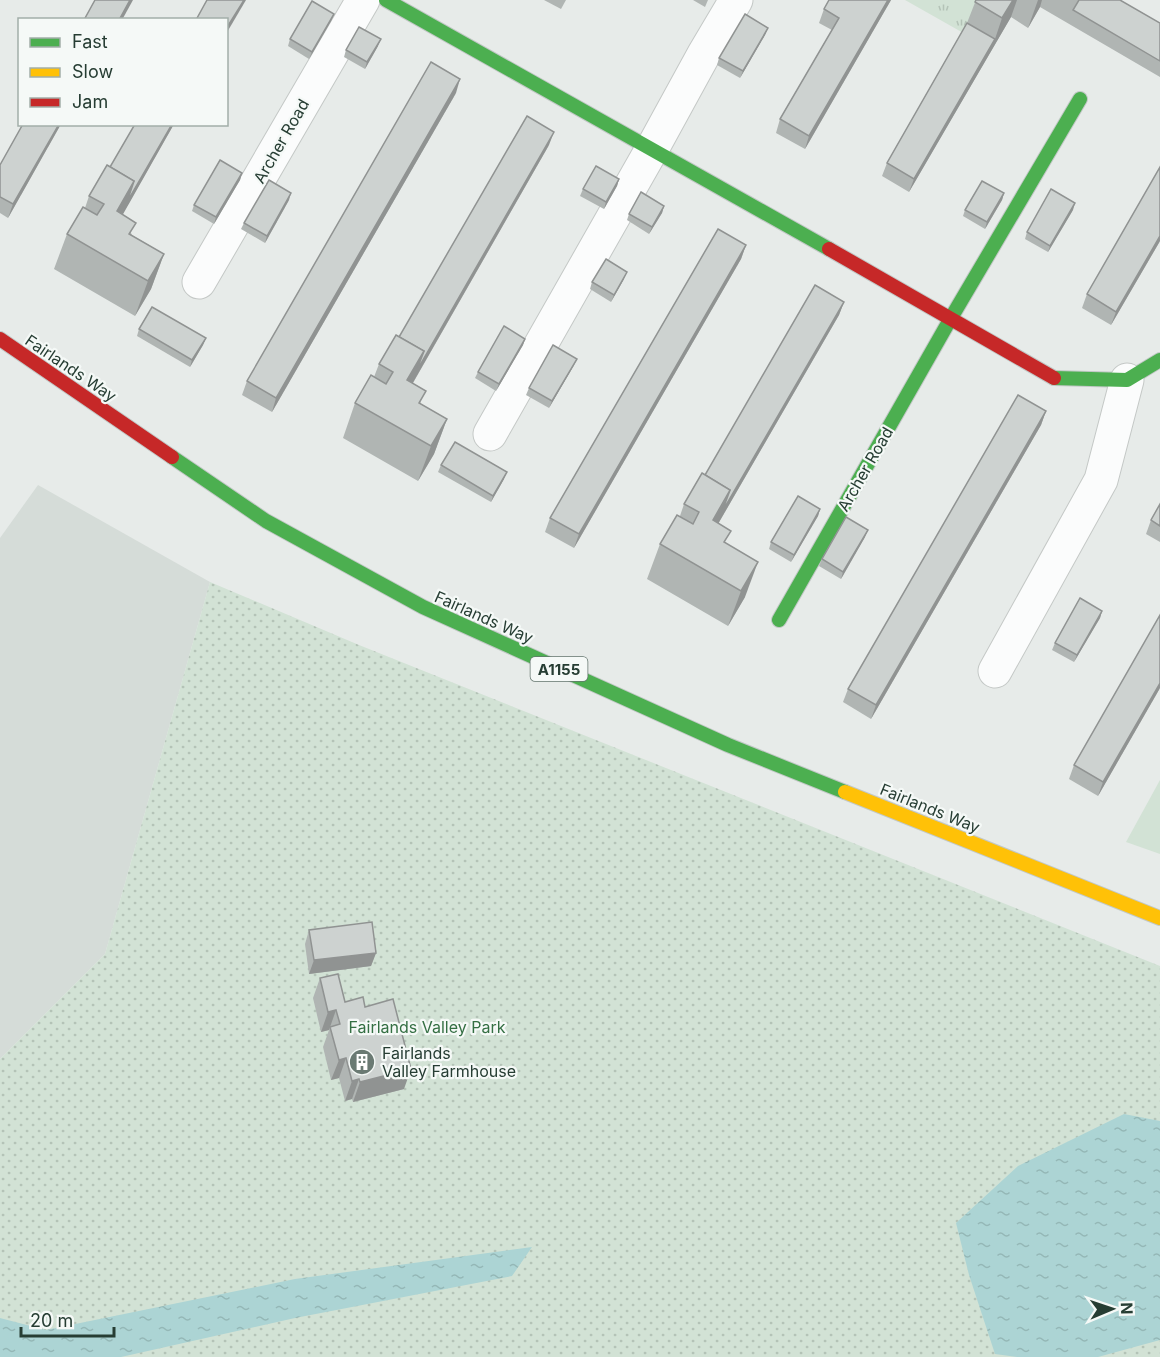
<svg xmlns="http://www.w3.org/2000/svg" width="1160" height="1357" font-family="Inter,sans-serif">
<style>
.built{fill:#d5dcd8}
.grass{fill:url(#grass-tufts)}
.park{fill:url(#park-dots)}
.garden{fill:#d2e2d5}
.water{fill:url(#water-ripples)}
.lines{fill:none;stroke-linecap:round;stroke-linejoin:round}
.street-casing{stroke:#c4c8c6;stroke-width:35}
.fast-casing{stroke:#c2c8c6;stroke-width:16}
.slow-casing{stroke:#c2c8c6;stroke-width:16}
.jam-casing{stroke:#c2c8c6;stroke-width:16}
.street{stroke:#fbfcfc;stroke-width:33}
.fast{stroke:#4caf50;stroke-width:14}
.slow{stroke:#ffc107;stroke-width:14}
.jam{stroke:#c62828;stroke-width:14}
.wall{fill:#b0b5b3}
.shaded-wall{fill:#909392}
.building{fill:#cdd2d0;stroke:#909392;stroke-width:1.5}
.labels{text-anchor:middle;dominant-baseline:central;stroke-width:4.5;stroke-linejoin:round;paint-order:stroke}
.shield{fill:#f5f9f7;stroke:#64756e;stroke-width:1.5}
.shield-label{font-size:15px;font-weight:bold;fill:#263d33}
.street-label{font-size:16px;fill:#263d33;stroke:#f5f9f7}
.park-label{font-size:16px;fill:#346f43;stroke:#f5f9f7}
.poi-label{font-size:16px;fill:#263d33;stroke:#f5f9f7;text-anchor:start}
</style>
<defs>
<pattern id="grass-tufts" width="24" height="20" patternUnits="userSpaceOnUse" patternTransform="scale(1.5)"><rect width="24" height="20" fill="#d2e2d5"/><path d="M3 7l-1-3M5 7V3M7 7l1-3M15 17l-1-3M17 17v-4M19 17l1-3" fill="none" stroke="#b4c3b7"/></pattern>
<pattern id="park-dots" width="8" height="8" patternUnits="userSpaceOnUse" patternTransform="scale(1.5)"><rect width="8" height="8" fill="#d2e2d5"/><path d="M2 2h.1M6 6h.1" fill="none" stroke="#b4c3b7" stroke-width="1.8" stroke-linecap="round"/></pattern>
<pattern id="water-ripples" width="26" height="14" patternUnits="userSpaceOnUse" patternTransform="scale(1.5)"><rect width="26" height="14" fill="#acd4d4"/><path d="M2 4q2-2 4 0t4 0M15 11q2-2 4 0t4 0" fill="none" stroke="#94b7b6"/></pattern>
</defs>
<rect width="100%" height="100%" fill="#e7ebe9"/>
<polygon class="built" points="38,485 210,582 105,954 0,1059 0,538"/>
<polygon class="grass" points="905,0 1005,0 981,43"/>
<polygon class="park" points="210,582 359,645 1160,966 1160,1357 0,1357 0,1059 105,954"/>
<polygon class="garden" points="1160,780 1160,854 1126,842"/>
<g class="water">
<polygon points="1124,1114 1160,1121 1160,1340 1098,1357 1017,1357 995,1354 969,1275 956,1223 1018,1166"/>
<polygon points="532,1247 512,1276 295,1318 121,1357 0,1357 0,1318 46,1330 295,1279"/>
</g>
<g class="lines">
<g class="street-casing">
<g id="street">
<polyline points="199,282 363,0"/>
<polyline points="490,434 652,149 704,54 736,0"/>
<polyline points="995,671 1101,480 1127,380"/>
</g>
</g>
<g class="fast-casing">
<g id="fast">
<polyline points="386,0 829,249"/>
<polyline points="1054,378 1127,380 1160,360"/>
<polyline points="172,457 266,521 423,607 728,745 845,792"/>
<polyline points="779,620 951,318 1080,99"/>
</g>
</g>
<g class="slow-casing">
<polyline id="slow" points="845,792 1160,918"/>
</g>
<g class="jam-casing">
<g id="jam">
<polyline points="829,249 1054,378"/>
<polyline points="0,339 172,457"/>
</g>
</g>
<use href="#street" class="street"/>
<use href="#fast" class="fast"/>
<use href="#slow" class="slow"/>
<use href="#jam" class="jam"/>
</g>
<g class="wall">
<polygon points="544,0 566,0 561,9"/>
<polygon points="693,0 708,0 705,7"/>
<polygon points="829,0 891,0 805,149 776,133 780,119 832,30 819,23 824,9"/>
<polygon points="976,0 1120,0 1160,23 1160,77 1040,7 1028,28 1011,17 909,192 882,176 887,163 967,23"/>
<polygon points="334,14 331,21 309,59 288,46 290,39"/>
<polygon points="768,28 765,35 740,78 717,65 719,58"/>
<polygon points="378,46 365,69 344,57 346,50"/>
<polygon points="456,93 272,412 242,395 247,381"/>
<polygon points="23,124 61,124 8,218 0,213 0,165"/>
<polygon points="174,124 122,215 132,235 164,254 151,289 135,316 54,269 67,234 85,208 89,196 110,167"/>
<polygon points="549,145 413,383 421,404 447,419 434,454 418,481 343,438 355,403 374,377 379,364 399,337"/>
<polygon points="242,173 240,180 214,224 192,211 194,205"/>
<polygon points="619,179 617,186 604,209 580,196 583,189"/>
<polygon points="1004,193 1002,200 985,229 963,216 965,210"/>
<polygon points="289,200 265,243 241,229 244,223"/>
<polygon points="664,206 662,213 649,234 627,220 629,214"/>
<polygon points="1073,210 1048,252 1025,239 1027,232"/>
<polygon points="1160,241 1111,325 1082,308 1087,294"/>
<polygon points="746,245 741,259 574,548 545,532 550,518"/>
<polygon points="624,279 611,302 590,289 592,282"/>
<polygon points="844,302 839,315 718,524 745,597 728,626 647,579 660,544 680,516 684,504 705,475"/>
<polygon points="139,329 206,338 203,345 190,367 137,336"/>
<polygon points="525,339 523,345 496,391 475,378 478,372"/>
<polygon points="574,365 549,408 526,395 529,388"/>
<polygon points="1046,411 1041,425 871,719 843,702 848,689"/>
<polygon points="441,465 504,479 491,502 438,472"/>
<polygon points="1160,504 1160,542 1146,534 1151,520"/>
<polygon points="820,509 818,516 791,562 769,549 771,542"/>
<polygon points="865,537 841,579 819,566 822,559"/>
<polygon points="1102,611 1100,618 1074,662 1052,650 1055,643"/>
<polygon points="1160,688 1098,796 1069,779 1074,765"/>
<polygon points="309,930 376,953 371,966 309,974 305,944"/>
<polygon points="320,978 345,1002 365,1007 404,1089 353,1102 352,1099 345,1101 339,1078 331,1080 323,1047 329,1030 321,1032 313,998"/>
</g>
<g class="shaded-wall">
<polygon points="130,0 133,0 122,20 119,20"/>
<polygon points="244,0 246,0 226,34 226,29"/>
<polygon points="888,0 891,0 805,149 809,136"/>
<polygon points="1013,0 1017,0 1011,17 909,192 914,179 995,39 1002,18"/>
<polygon points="1038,0 1042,0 1040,7 1028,28"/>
<polygon points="334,14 331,21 309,59 312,52"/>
<polygon points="768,28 765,35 740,78 743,71"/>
<polygon points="381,39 378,46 365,69 367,62"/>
<polygon points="460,79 456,93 272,412 276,398"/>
<polygon points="59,124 61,124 8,218 13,204"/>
<polygon points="172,124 174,124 122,216 117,211 134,181"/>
<polygon points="554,132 549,145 411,386 407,380"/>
<polygon points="242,173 240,180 214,224 216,217"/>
<polygon points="619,179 617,186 604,209 606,202"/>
<polygon points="291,193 289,200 265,243 267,236"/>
<polygon points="1004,193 1002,200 985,229 987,222"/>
<polygon points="1075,203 1073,210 1048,252 1050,246"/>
<polygon points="664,206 662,213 649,234 652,227"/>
<polygon points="1160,236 1160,241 1111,325 1116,312"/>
<polygon points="746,245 741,259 574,548 579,534"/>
<polygon points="164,254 151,289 135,316 148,281"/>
<polygon points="627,272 624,279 611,302 614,295"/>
<polygon points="844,302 839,315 700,555 713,520"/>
<polygon points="206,338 203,345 190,367 192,360"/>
<polygon points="525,339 523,345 496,391 499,384"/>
<polygon points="577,359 574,365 549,408 552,401"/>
<polygon points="1046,411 1041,425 871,719 876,705"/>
<polygon points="447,419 434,454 418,481 431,446"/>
<polygon points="507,472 504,479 491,502 493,496"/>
<polygon points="820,509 818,516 791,562 794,555"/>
<polygon points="868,530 865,537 841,579 843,572"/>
<polygon points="758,562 745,597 728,626 741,591"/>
<polygon points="1102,611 1100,618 1074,662 1077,655"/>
<polygon points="1160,683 1160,688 1098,796 1103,782"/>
<polygon points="376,953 371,966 309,974 314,960"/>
<polygon points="336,1010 329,1030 321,1032 328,1012"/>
<polygon points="346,1058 339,1078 331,1080 339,1060"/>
<polygon points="411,1069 404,1089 353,1102 360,1082"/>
<polygon points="359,1079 352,1099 345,1101 352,1081"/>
</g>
<g class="building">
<polygon points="95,0 130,0 119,20 84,20"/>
<polygon points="207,0 244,0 226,29 226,20 196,20"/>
<polygon points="829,0 888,0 809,136 780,119 839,18 824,9"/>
<polygon points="976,0 1013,0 1002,18 975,2"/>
<polygon points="1079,0 1120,0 1160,23 1160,61 1073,10"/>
<polygon points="312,1 334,14 312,52 290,39"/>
<polygon points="745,14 768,28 743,71 719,58"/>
<polygon points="967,23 995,39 914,179 887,163"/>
<polygon points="359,27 381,39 367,62 346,50"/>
<polygon points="431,62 460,79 276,398 247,381"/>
<polygon points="527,116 554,132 416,372 424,351 399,337"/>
<polygon points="23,124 59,124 13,204 0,197 0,165"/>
<polygon points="135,124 172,124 127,202 134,181 110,167"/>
<polygon points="220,160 242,173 216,217 194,205"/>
<polygon points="107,165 134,181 117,211 136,223 129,234 164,254 148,281 67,234 83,207 97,215 104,204 89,196"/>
<polygon points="596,166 619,179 606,202 583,189"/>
<polygon points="1160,167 1160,236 1116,312 1087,294"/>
<polygon points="269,180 291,193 267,236 244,223"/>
<polygon points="982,181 1004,193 987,222 965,210"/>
<polygon points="1051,189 1075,203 1050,246 1027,232"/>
<polygon points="641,192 664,206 652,227 629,214"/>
<polygon points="718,229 746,245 579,534 550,518"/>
<polygon points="606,259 627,272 614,295 592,282"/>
<polygon points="815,285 844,302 722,512 730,490 705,475"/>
<polygon points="152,307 206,338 192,360 139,329"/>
<polygon points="504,326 525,339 499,384 478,372"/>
<polygon points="396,335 424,351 407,380 426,391 419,403 447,419 431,446 355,403 371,375 386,384 393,372 379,364"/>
<polygon points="553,345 577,359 552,401 529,388"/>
<polygon points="1018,395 1046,411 876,705 848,689"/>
<polygon points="455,442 507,472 493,496 441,465"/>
<polygon points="702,473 730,490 713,520 731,531 724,542 758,562 741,591 660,544 677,515 693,524 699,512 684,504"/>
<polygon points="798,496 820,509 794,555 771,542"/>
<polygon points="1160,504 1160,526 1151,520"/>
<polygon points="846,517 868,530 843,572 822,559"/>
<polygon points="1080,598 1102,611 1077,655 1055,643"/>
<polygon points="1160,615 1160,683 1103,782 1074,765"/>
<polygon points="372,922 376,953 314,960 309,930"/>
<polygon points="338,974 345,1002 363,997 365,1007 393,999 411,1069 360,1082 359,1079 352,1081 346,1058 339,1060 330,1027 340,1024 336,1010 328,1012 320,978"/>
</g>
<defs>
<g id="building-disc" transform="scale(1.35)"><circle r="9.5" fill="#6a7a73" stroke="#f5f9f7"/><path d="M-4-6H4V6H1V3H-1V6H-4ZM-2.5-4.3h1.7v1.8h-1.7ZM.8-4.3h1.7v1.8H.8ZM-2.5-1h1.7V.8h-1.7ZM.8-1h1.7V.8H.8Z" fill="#fff"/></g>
</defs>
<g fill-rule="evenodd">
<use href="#building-disc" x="362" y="1062"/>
</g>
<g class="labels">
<rect class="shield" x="530.5" y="657" width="57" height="24" rx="4.5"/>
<g class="shield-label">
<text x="559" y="669">A1155</text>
</g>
<g class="street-label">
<text transform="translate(281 141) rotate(-60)">Archer Road</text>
<text transform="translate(71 368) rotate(34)">Fairlands Way</text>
<text transform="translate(865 469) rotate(-60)">Archer Road</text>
<text transform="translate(484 617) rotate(24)">Fairlands Way</text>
<text transform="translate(930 808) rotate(22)">Fairlands Way</text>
</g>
<g class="park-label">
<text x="427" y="1027">Fairlands Valley Park</text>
</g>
<g class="poi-label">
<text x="382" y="1053">Fairlands<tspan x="382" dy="18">Valley Farmhouse</tspan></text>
</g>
</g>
<rect x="18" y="18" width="210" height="108" fill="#f5f9f7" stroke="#a2aea9" stroke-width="1.5"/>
<rect x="30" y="38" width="30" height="9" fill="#4caf50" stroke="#a2aea9" stroke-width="1.5"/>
<text x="72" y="48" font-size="18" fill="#263d33">Fast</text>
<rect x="30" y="68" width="30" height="9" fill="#ffc107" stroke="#a2aea9" stroke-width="1.5"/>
<text x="72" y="78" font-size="18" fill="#263d33">Slow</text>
<rect x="30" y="98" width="30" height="9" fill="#c62828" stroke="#a2aea9" stroke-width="1.5"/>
<text x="72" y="108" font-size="18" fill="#263d33">Jam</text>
<g transform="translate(1112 1309) rotate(88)" stroke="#f5f9f7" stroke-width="4.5" paint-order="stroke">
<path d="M0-4.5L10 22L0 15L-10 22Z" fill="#263d33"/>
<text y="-9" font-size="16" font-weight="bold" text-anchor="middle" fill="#263d33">N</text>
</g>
<path d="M21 1327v9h93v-9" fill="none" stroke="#263d33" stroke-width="3"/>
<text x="30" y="1327" font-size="18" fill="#263d33" stroke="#f5f9f7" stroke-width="4.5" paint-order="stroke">20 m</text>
</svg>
